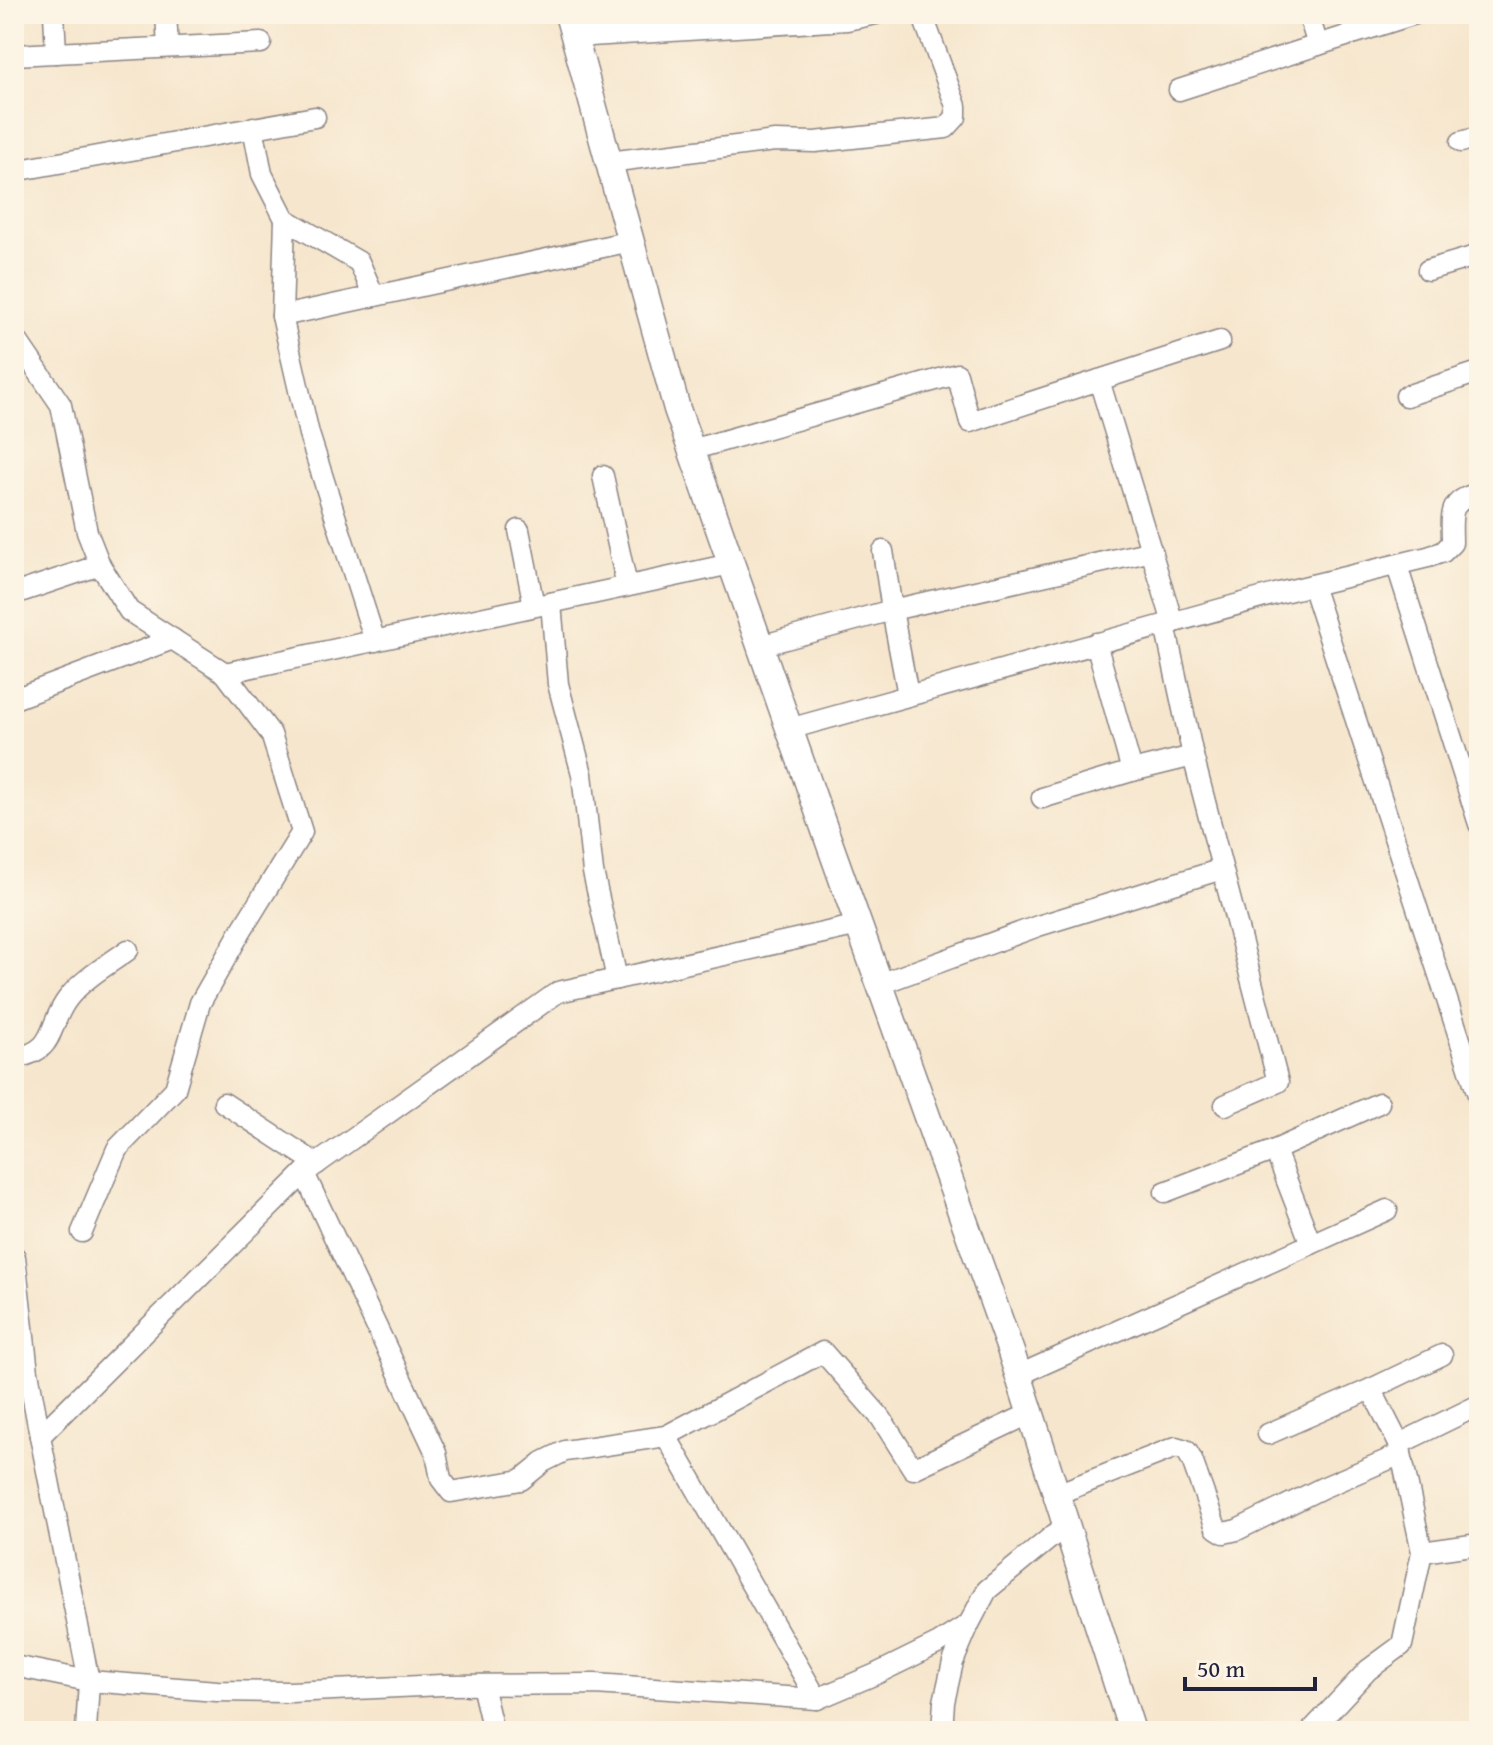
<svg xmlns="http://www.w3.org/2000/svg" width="1493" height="1745" font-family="'Gentium Book Plus',serif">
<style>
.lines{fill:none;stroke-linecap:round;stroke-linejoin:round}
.minor-casing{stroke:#8c8484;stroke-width:23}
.tertiary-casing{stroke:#8c8484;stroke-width:29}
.minor{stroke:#fff;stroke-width:20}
.tertiary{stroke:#fff;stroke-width:26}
</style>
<rect width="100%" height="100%" fill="#fcf5e5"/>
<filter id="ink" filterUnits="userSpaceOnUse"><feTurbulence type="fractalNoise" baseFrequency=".0125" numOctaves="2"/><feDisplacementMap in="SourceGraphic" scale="16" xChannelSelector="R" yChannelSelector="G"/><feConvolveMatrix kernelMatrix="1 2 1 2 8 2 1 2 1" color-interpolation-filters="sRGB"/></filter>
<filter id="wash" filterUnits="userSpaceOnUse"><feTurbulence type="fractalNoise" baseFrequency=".006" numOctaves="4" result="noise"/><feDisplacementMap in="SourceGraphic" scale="32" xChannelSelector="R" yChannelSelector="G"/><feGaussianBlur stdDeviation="1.8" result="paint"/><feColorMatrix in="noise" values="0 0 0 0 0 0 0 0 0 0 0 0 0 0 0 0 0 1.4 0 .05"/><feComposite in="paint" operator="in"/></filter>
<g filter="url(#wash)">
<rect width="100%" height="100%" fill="#f6e6cd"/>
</g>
<g filter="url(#ink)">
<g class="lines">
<g class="minor-casing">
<g id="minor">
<polyline points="54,14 56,53"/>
<polyline points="166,14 168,47"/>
<polyline points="1308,14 1318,45 1415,14"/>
<polyline points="574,37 847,20 876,14"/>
<polyline points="14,55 261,43"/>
<polyline points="1179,90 1318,45"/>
<polyline points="253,127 262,174 285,219 282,316 309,434 375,641"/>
<polyline points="1461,142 1479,137"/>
<polyline points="609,162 775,141 815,142 946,128 956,117 956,106 922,14"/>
<polyline points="14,171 315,117"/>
<polyline points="285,219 359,262 374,296"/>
<polyline points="1428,270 1479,255"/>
<polyline points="282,316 631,241"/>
<polyline points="14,336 61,405 87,532 100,565 129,611 225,673 271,734 302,832 241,931 200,1003 175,1089 117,1149 82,1232"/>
<polyline points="1406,396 1479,372"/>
<polyline points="691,450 957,374 970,422 1099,380"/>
<polyline points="603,476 627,586"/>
<polyline points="519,530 534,606"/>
<polyline points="1397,566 1479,824"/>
<polyline points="1312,585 1479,1098"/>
<polyline points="14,594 100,565"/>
<polyline points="551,603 558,684 582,774 593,872 617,979"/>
<polyline points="1173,623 1099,380 1220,341"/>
<polyline points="1165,625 1193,756 1278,1082 1225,1105"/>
<polyline points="1096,643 1132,771"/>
<polyline points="760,646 892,610 883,551"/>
<polyline points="225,673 731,564"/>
<polyline points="908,695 892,610 1152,551"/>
<polyline points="14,699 173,639"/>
<path d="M789 729 1279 593 1428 557 1443 552 1452 543C1452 514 1447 501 1479 493"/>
<polyline points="1042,798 1132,771 1193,756"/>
<polyline points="880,984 1038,926 1222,869"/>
<path d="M14 1058C59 1051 46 1025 69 997 84 978 108 965 128 950"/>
<polyline points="224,1103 317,1164"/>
<polyline points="1275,1150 1379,1103"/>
<polyline points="304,1173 436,1453 441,1479 451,1492 521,1480 543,1462 565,1451 666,1436 817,1699"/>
<polyline points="1165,1192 1275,1150 1311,1244"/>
<polyline points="15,1257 28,1372 40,1436"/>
<polyline points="1019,1375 1387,1210"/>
<polyline points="1371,1389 1399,1444"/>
<polyline points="1268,1434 1371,1389 1442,1355"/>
<polyline points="666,1436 823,1352 881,1418 913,1469 1031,1413"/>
<polyline points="1057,1494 1176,1447 1186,1450 1192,1460 1216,1528 1224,1533 1237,1530 1322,1488 1401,1454"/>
<polyline points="1422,1552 1479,1544"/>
<polyline points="14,1666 89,1681 40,1436 304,1173 558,992 859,925"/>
<polyline points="482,1685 493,1731"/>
<polyline points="86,1731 89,1681 217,1691 290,1692 442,1685 595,1684 817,1699 876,1674 939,1643 969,1624"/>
<polyline points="942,1731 944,1702 953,1662 969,1624 987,1590 1066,1525"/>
<polyline points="1311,1731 1368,1670 1402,1645 1422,1552 1399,1444 1479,1405"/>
</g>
</g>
<g class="tertiary-casing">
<polyline id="tertiary" points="568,14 677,409 829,842 1011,1352 1132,1731"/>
</g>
<use href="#minor" class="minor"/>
<use href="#tertiary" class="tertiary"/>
</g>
</g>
<rect width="1493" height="1745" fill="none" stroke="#fcf5e5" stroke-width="48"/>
<path d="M1185 1677v12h130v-12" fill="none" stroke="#22223b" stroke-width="4"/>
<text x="1197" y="1677" font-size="24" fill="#22223b" stroke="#fcf5e5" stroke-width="6" paint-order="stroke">50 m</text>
</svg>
